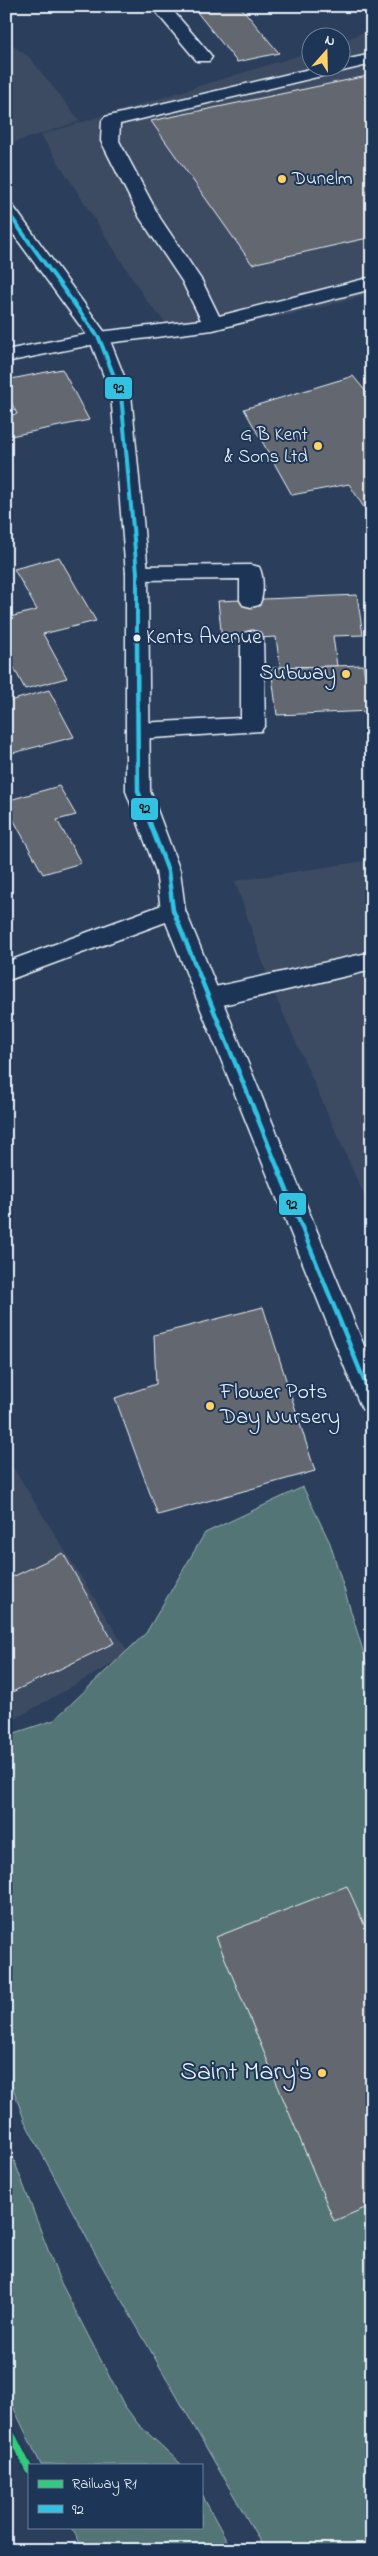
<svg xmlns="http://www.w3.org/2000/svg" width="378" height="2556" font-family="'Indie Flower',sans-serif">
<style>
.built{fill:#3c4b62}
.green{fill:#537575;stroke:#9eb3b6}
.building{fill:#64686f;stroke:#e8f1f8}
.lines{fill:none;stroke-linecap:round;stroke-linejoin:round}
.service-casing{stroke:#e8f1f8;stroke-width:3}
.minor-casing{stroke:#e8f1f8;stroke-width:3}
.primary-casing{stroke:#e8f1f8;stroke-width:3}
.service{fill:#1d3557;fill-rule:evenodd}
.minor{fill:#1d3557;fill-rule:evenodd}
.primary{fill:#1d3557;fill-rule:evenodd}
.bus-1-far1-casing{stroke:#1d3557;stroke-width:6}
.bus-1-casing{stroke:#1d3557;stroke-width:8}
.bus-1-far1{stroke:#33c2e2;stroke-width:4}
.bus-1{stroke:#33c2e2;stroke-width:4.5}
.rail-1-casing{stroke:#1d3557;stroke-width:11}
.rail-1{stroke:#33ca7d;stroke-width:8}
.poi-dot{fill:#ffd166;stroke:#1d3557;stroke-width:2}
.bus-dot{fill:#e8f1f8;stroke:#1d3557;stroke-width:2}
.labels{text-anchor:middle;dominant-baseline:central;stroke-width:4;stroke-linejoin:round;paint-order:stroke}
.far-poi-label{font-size:19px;fill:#e8f1f8;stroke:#1d3557;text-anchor:start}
.bus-label{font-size:21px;fill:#e8f1f8;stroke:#1d3557;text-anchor:start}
.poi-label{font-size:22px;fill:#e8f1f8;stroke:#1d3557;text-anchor:end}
.near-poi-label{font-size:26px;fill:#e8f1f8;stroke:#1d3557;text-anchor:end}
.line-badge{stroke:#1d3557;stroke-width:2}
.pale-badge-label{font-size:14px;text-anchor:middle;font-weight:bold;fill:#111}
</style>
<rect width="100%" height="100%" fill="#2b3f5c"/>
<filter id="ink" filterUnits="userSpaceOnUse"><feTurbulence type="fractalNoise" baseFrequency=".02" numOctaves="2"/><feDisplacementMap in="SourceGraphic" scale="10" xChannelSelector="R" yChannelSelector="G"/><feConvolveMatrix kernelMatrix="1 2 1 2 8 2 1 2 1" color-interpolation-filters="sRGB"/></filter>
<g filter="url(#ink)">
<g class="built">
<polygon points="372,29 372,294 302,312 178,337 147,301 41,135 310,52 310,68 340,68 341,42"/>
<polygon points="6,41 29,57 80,121 6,145"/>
<polygon points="372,860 372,1213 271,986 235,881"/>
<polygon points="6,1456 129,1654 6,1724"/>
</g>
<g class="green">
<polygon points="303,1487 330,1543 372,1680 372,2550 265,2550 98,2259 25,2122 6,2068 6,1736 54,1720 146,1633 205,1533"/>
<polygon points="6,2139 59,2279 124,2405 138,2424 182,2465 41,2465 6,2392"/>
<polygon points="201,2493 232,2550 83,2550 72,2527 201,2527"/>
</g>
<g class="building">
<polygon points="192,6 240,6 279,53 237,62"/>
<polygon points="372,75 372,237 252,264 151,121"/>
<polygon points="62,369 89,420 6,437 6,416 17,414 6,392 6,380"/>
<polygon points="353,376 372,399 372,520 349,484 292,495 244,409"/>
<polygon points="59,557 96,621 43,634 67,678 25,689 6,653 6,618 37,610 14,569"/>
<polygon points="357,595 363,635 333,636 337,666 280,667 276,637 222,640 218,601"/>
<polygon points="363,665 371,711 277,715 271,668"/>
<polygon points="49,690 74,737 9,754 6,749 6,702"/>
<polygon points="59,786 76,815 57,820 81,863 43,874 6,806 6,801"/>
<polygon points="263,1307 315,1471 158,1515 115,1398 156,1384 154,1335"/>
<polygon points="63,1553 114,1643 6,1695 6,1580"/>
<polygon points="347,1886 372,1942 372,2205 334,2221 216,1937"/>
</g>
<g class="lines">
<g class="service-casing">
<g id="service">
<polygon points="372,54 372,64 120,124 119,141 160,218 202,281 219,316 372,277 372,289 213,330 99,344 92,342 89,338 92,334 99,332 201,320 182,281 140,218 101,141 102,121 105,117 314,68 340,68 340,61"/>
<path d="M251 565 259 567C264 576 264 596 259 605L251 607 243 605 240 600V579L137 580 129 578 126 573 129 568 137 566Z"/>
<polygon points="252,631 260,633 263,638 265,725 261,731 138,739 130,737 126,731 130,725 138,723 241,718 241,638 244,633"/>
<polygon points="372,952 372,970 210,1008 201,1005 197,998 201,991 210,988"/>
</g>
</g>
<g class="minor-casing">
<g id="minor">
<polygon points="151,6 169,6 209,53 212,57 209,61 197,61"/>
<polygon points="99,332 106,334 109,338 106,342 6,362 6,350"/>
<polygon points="173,901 182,904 185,910 182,916 6,981 6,962"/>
</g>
</g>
<g class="primary-casing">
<polygon id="primary" points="6,204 13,206 109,338 131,394 148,573 150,791 180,871 185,910 372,1365 372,1412 362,1409 358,1400 161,910 156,871 126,791 126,573 111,394 89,338 6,224"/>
</g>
<use href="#service" class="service"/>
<use href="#minor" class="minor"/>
<use href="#primary" class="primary"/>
<g class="bus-1-far1-casing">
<polyline id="bus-1-far1" points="6,210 99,338 121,394 137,573 137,643"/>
</g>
<g class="bus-1-casing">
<polyline id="bus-1" points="137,642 138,791 168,871 173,910 372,1400"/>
</g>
<use href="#bus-1-far1" class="bus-1-far1"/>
<use href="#bus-1" class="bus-1"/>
<g class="rail-1-casing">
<polyline id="rail-1" points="6,2424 29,2470"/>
</g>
<use href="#rail-1" class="rail-1"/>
</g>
</g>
<g class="poi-dot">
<circle cx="282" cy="179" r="5"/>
<circle cx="318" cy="446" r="5"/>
<circle cx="346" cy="674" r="5"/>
<circle cx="210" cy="1406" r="5"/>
<circle cx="322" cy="2073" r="5"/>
</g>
<circle class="bus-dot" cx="137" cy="638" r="4.5"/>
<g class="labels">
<g class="far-poi-label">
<text x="292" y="179">Dunelm</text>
<text x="308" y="435" text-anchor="end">G B Kent<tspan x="308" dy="22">&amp; Sons Ltd</tspan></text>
</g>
<g class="bus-label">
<text x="146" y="638">Kents Avenue</text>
</g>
<g class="poi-label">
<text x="336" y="674">Subway</text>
<text x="220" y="1393" text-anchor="start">Flower Pots<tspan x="220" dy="25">Day Nursery</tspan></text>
</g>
<g class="near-poi-label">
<text x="312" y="2073">Saint Mary's</text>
</g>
</g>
<g class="line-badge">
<rect x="104" y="376" width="29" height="24" rx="5" fill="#33c2e2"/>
<rect x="130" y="797" width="29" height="24" rx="5" fill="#33c2e2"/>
<rect x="278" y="1192" width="29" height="24" rx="5" fill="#33c2e2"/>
</g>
<g class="pale-badge-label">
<text x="119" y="393">92</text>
<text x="145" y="813">92</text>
<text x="292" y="1209">92</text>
</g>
<rect width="378" height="2556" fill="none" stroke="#1d3557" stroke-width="25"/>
<rect x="12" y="12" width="353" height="2531" fill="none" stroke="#e8f1f8" stroke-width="2" filter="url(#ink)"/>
<rect x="28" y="2464" width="175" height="65" fill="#1d3557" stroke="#6e8097"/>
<rect x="38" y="2480" width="25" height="8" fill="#33ca7d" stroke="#6e8097"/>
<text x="72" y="2488" font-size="15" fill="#e8f1f8">Railway R1</text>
<rect x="38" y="2505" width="25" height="8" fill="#33c2e2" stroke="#6e8097"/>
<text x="72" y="2514" font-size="15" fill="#e8f1f8">92</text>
<g transform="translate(326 52) rotate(20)"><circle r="24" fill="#1d3557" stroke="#6e8097"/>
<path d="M0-4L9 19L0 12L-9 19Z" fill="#ffd166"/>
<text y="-8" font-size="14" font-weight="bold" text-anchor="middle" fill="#e8f1f8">N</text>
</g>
</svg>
